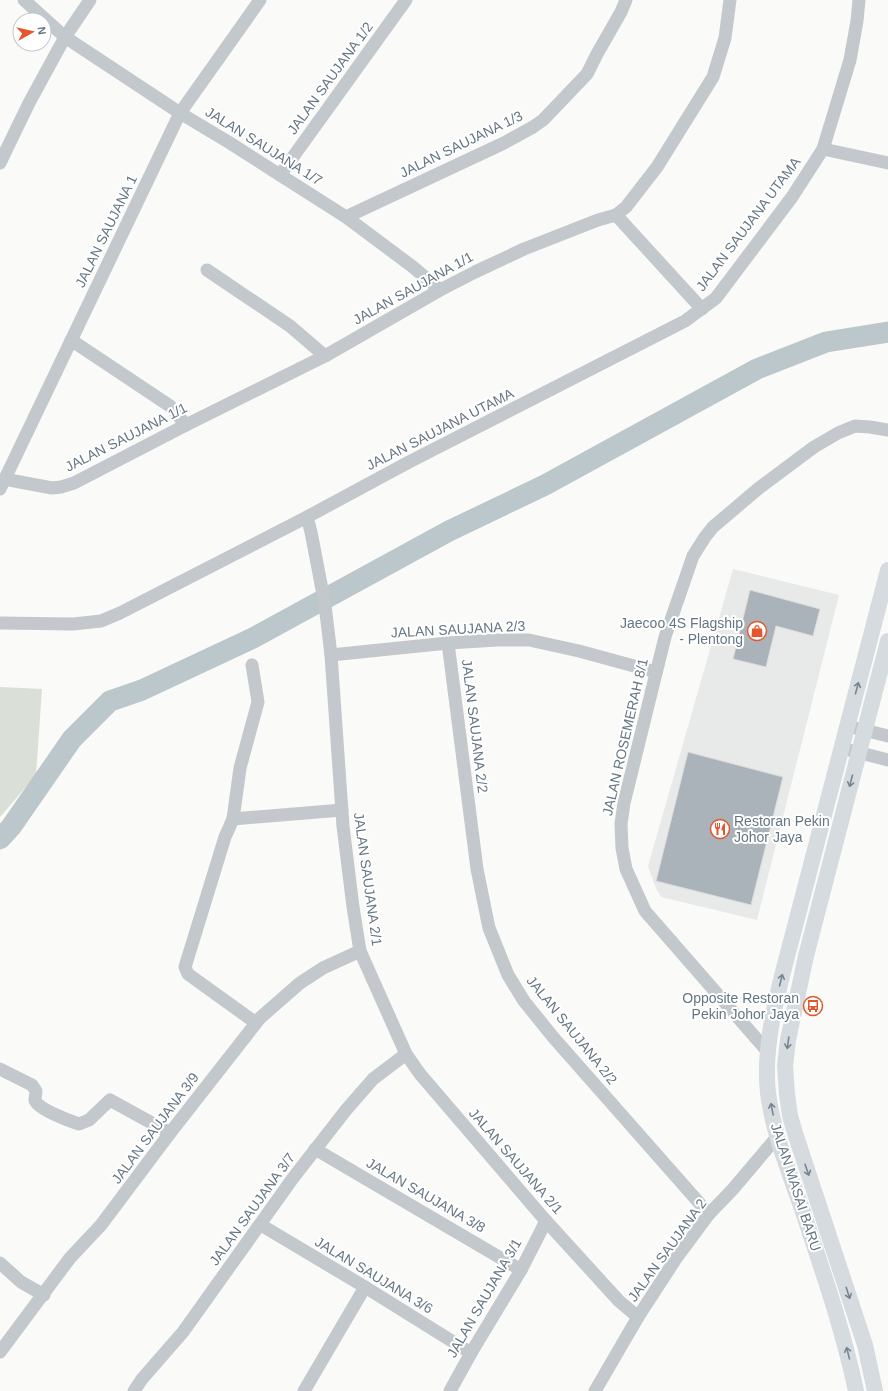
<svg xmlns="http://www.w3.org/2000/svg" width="888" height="1391" font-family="Helvetica,sans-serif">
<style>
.built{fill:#e8e9e9}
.green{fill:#dadfd7}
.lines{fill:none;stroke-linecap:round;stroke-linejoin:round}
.river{stroke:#bbc7cb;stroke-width:21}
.building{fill:#aab3b9;stroke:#dcdcda}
.minor{stroke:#c3c8cc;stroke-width:13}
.major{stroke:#d6dbdf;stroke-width:16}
.oneway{stroke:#768591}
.labels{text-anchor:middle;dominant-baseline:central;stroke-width:4;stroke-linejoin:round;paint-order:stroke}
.street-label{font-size:14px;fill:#657683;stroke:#fff}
.poi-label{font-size:14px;fill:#657683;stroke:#fff;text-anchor:end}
</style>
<rect width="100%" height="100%" fill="#fafaf8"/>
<polygon class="built" points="733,569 839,595 757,920 661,897 655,886 648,866"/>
<polygon class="green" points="0,687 42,689 36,775 0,817"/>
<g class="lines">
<polyline class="river" points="0,839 11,827 72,739 110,701 142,690 253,638 449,531 545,485 757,369 826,342 888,332"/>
</g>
<g class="building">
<polygon points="750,590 820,609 813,636 776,626 766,667 733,659"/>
<polygon points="688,752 783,777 751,905 656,881"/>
</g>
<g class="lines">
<g class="minor">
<polyline points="24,0 65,37 180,113 230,143 280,175 346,217 413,267 440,290"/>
<polyline points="823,149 888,163"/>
<polyline points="0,163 29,103 65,37 90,0"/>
<polyline points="280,175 406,0"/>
<polyline points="616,215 702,309"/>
<polyline points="346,217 504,143 533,127 543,120 587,74 597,54 621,12 626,0"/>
<polyline points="207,270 290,326 325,356"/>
<polyline points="71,340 170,406 186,425"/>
<polyline points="4,479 52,488 61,487 74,483 186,425 325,356 440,290 475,272 524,249 598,220 616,215 626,207 657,167 713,77 725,38 730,0"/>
<polyline points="0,489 180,113 260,0"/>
<polyline points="307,517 311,532 325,605 331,655 343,826 353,907 360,951 406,1054 420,1074 546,1221 619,1301 638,1317"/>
<polyline points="0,623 73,624 101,621 120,613 307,517 409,462 685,321 716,298 792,197 823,149 850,60 857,21 859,0"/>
<polyline points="448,643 477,869 489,928 508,975 524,1001 553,1037 709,1214"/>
<polyline points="331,655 448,643 497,640 529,640 579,651 656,672"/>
<polyline points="252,665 258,702 240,768 233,819 225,837 185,967 188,974 256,1023"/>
<polyline points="847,726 888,736"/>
<polyline points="841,748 888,760"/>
<polyline points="233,819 342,810"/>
<polyline points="768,1052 645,911 626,869 622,848 621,824 624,803 665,637 693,556 705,537 713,527 759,488 814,447 838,433 855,426 870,427 888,430"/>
<path d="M0 1069 32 1085 36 1091C36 1094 35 1098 35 1100 37 1109 70 1121 79 1124L89 1120 110 1100 170 1133"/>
<polyline points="315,1149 521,1270"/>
<polyline points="261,1225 365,1287 471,1353"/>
<polyline points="0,1263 21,1282 44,1295"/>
<polyline points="0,1352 70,1258 101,1225 170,1133 260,1018 300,983 323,968 360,951"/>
<polyline points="134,1391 142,1379 183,1332 293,1178 346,1110 373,1079 406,1054"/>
<polyline points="304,1391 365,1287"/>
<polyline points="450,1391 471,1353 521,1270 546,1221"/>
<polyline points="595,1391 638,1317 675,1260 709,1214 733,1189 777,1137"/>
</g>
<g class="major">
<path d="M856 1391C843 1329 822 1269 802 1209 789 1171 773 1133 768 1093 762 1042 781 980 794 930L888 570"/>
<polyline points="875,1391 865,1345 796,1136 790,1116 787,1094 785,1066 788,1040 806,956 888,641"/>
</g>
</g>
<defs><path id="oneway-shaft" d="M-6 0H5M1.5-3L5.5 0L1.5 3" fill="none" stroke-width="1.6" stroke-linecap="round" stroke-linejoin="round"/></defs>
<g class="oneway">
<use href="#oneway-shaft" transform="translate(857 688) rotate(-75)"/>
<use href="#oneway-shaft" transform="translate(851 781) rotate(104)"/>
<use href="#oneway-shaft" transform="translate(781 980) rotate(-76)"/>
<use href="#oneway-shaft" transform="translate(788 1043) rotate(98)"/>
<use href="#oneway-shaft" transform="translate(772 1109) rotate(-101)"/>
<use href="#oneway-shaft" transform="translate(807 1170) rotate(71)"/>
<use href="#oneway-shaft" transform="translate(848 1293) rotate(72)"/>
<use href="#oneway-shaft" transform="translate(848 1353) rotate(-104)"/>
</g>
<defs>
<g id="shop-ring" transform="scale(1)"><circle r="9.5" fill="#fff" stroke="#e4572e" stroke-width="1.5"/><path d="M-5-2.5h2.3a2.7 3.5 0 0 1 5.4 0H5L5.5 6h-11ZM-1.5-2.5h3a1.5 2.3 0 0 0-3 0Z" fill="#e4572e"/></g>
<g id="restaurant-ring" transform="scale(1)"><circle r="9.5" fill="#fff" stroke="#e4572e" stroke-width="1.5"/><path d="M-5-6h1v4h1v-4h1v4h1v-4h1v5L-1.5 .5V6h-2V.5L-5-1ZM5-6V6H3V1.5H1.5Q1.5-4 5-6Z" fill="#e4572e"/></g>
<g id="bus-ring" transform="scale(1)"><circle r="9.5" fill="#fff" stroke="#e4572e" stroke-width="1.5"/><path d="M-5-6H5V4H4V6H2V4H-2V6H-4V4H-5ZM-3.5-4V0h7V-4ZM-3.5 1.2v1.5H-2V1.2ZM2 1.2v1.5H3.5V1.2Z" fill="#e4572e"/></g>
</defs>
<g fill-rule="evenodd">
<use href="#shop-ring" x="757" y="631"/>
<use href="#restaurant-ring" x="720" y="829"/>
<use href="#bus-ring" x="813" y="1006"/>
</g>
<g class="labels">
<g class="street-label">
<text transform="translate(330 78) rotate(-54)">JALAN SAUJANA 1/2</text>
<text transform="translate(461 144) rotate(-26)">JALAN SAUJANA 1/3</text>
<text transform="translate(264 146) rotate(32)">JALAN SAUJANA 1/7</text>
<text transform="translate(748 224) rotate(-53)">JALAN SAUJANA UTAMA</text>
<text transform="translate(106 231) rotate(-64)">JALAN SAUJANA 1</text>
<text transform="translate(413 288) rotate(-29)">JALAN SAUJANA 1/1</text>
<text transform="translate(440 429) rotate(-27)">JALAN SAUJANA UTAMA</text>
<text transform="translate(126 437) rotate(-27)">JALAN SAUJANA 1/1</text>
<text transform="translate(458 629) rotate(-3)">JALAN SAUJANA 2/3</text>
<text transform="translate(475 726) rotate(83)">JALAN SAUJANA 2/2</text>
<text transform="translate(625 737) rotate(-77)">JALAN ROSEMERAH 8/1</text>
<text transform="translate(368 879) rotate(82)">JALAN SAUJANA 2/1</text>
<text transform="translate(572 1030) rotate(51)">JALAN SAUJANA 2/2</text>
<text transform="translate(155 1128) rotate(-53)">JALAN SAUJANA 3/9</text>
<text transform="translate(516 1161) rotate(49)">JALAN SAUJANA 2/1</text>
<text transform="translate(796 1187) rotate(72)">JALAN MASAI BARU</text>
<text transform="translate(426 1195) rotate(30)">JALAN SAUJANA 3/8</text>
<text transform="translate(252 1209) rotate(-54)">JALAN SAUJANA 3/7</text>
<text transform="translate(667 1250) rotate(-54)">JALAN SAUJANA 2</text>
<text transform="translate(374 1275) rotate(31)">JALAN SAUJANA 3/6</text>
<text transform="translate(484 1298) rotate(-60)">JALAN SAUJANA 3/1</text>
</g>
<g class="poi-label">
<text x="743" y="623">Jaecoo 4S Flagship<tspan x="743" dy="16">- Plentong</tspan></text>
<text x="734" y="821" text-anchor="start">Restoran Pekin<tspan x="734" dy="16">Johor Jaya</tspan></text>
<text x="799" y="998">Opposite Restoran<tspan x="799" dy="16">Pekin Johor Jaya</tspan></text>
</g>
</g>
<g transform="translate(32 32) rotate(82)"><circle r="19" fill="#ffffff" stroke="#c1c8cd"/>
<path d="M0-3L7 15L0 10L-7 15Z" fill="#e4572e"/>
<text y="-6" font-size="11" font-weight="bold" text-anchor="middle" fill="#657683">N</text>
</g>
</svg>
